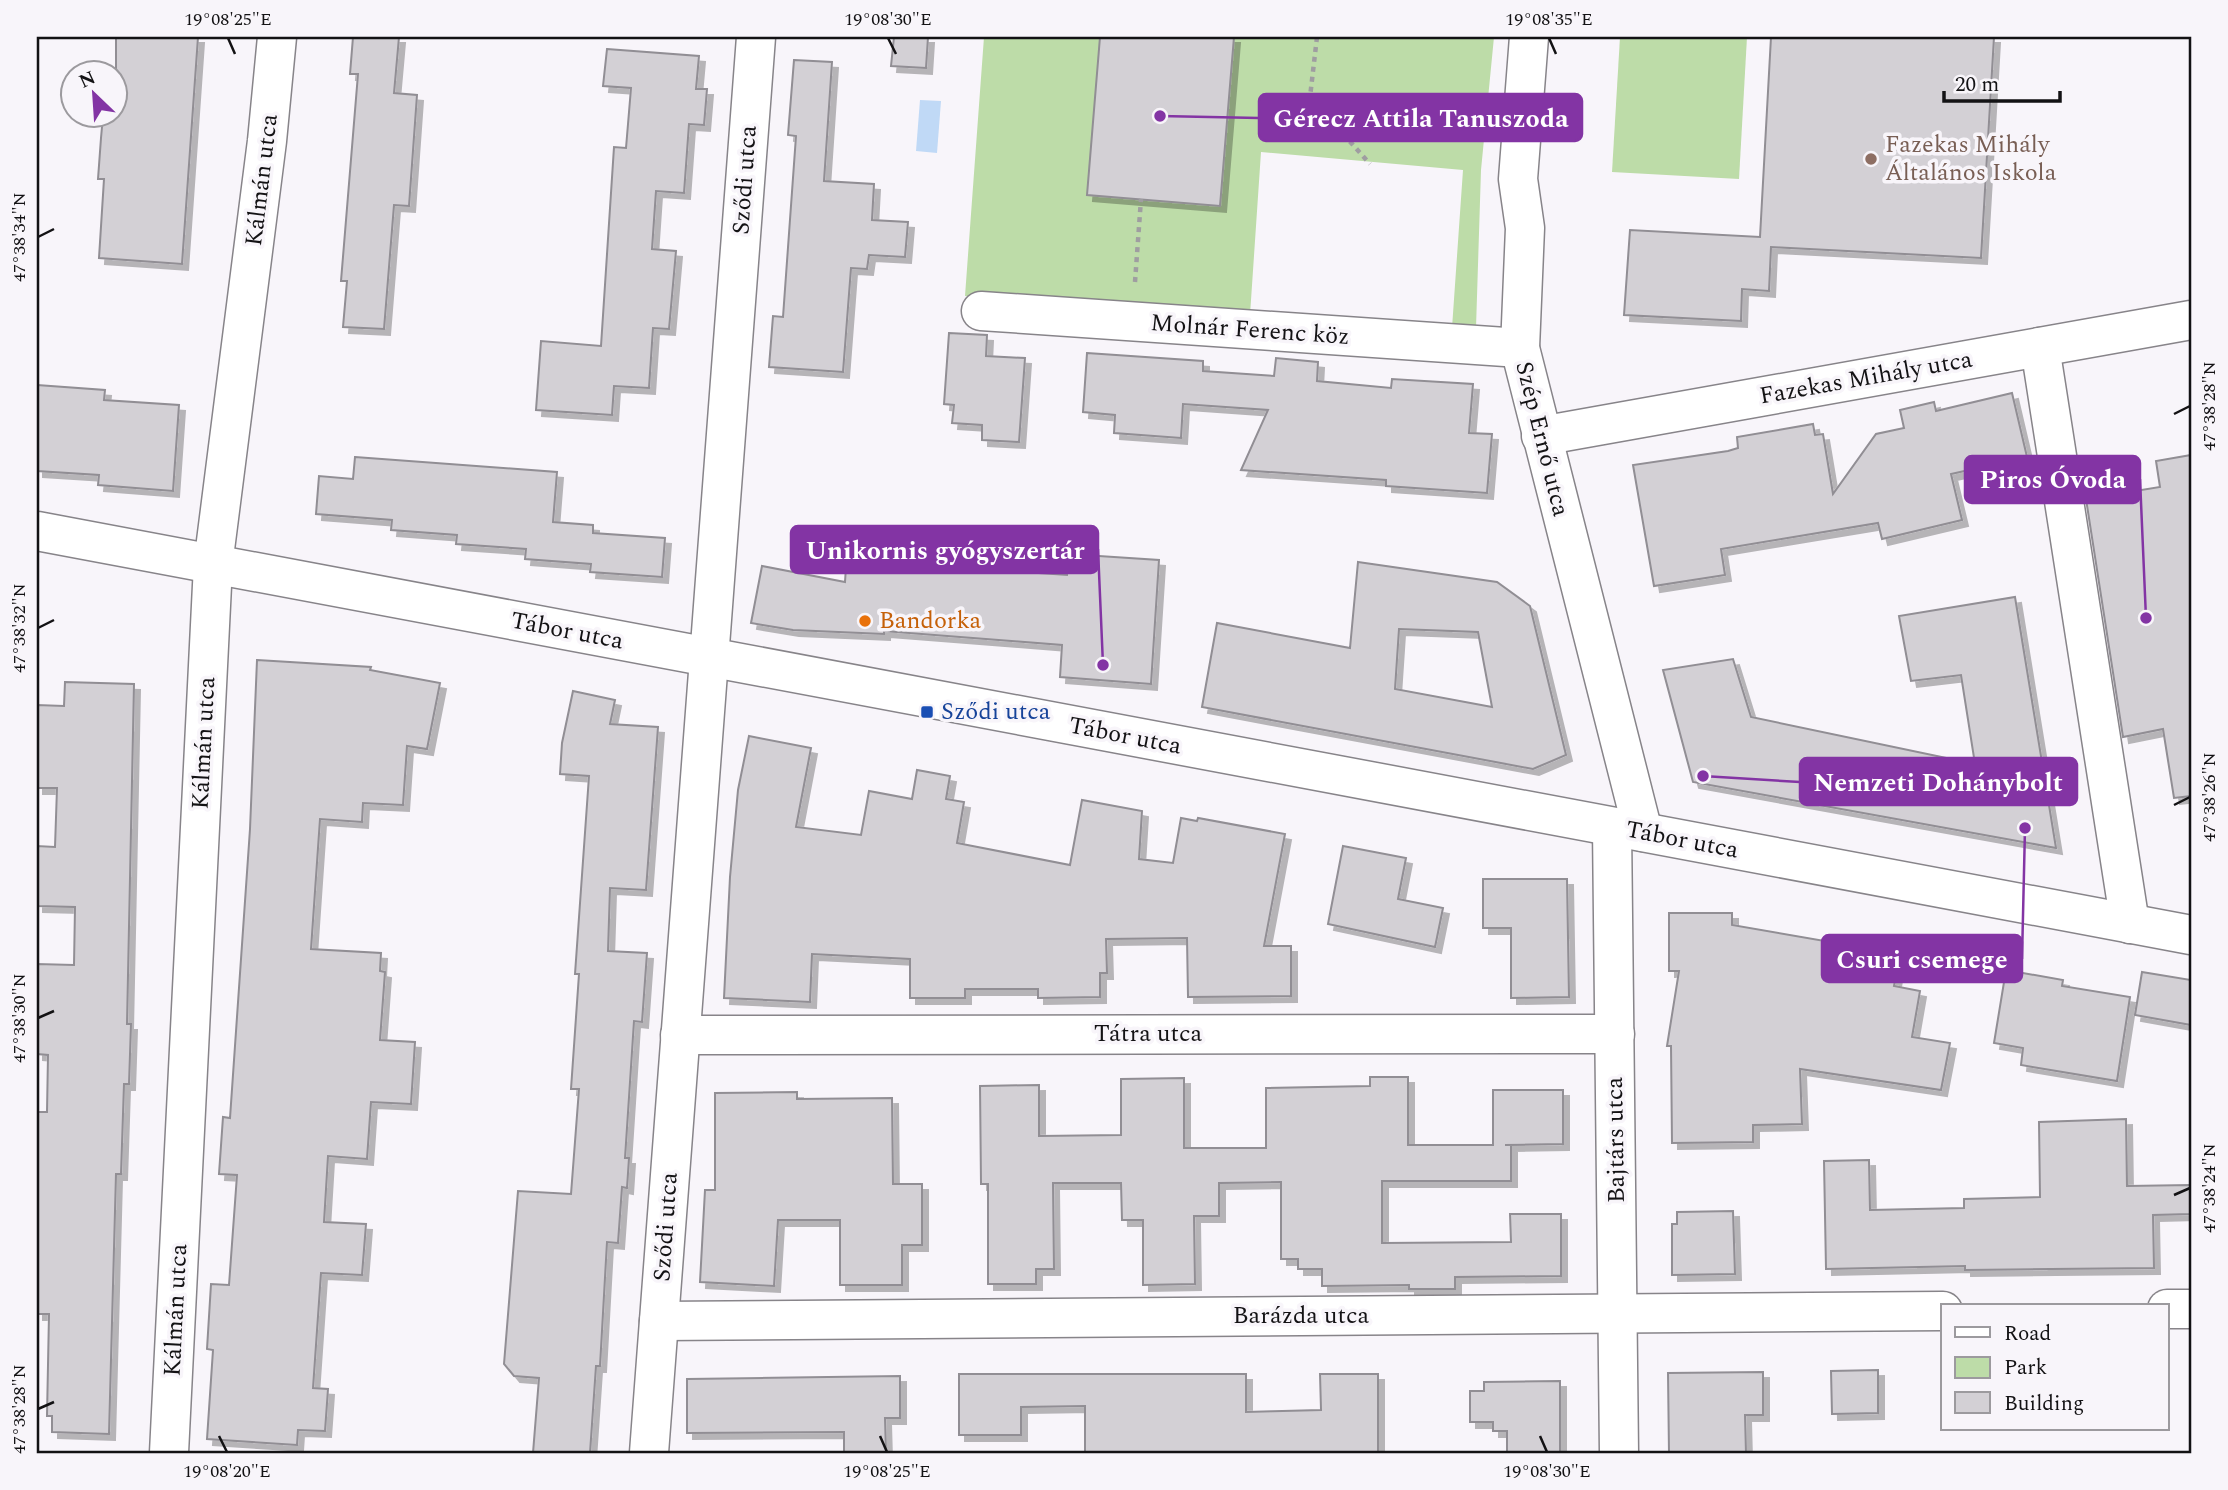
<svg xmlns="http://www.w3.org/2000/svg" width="2228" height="1490" font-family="Spectral,serif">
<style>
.green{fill:#bddca8}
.water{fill:#c0d9f6}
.building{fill:#d3d0d5;stroke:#918e94;stroke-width:2;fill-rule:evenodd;filter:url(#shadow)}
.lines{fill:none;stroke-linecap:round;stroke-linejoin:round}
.street-casing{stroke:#878489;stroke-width:41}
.path{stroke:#9f9da1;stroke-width:4.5;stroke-dasharray:5 5;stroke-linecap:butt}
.street{stroke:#fff;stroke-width:38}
.ticks{fill:none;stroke:#131214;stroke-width:2.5}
.education-dot{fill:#8d6e63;stroke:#f8f5fa;stroke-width:2.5}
.food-dot{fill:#e8710a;stroke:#f8f5fa;stroke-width:2.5}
.transit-dot{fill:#1a4fb4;stroke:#f8f5fa;stroke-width:2.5}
.labels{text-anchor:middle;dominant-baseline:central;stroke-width:7;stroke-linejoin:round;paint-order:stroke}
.education-label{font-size:24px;fill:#785e54;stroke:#f8f5fa;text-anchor:start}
.street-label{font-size:24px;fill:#131214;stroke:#f8f5fa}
.food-label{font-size:24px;fill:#c56008;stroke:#f8f5fa;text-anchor:start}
.transit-label{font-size:24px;fill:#164399;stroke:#f8f5fa;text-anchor:start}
.leader{fill:none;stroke:#8334a4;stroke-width:2.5}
.callout-dot{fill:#8334a4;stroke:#f8f5fa;stroke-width:2.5}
.callout{fill:#8334a4;stroke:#8334a4;stroke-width:2.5}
.callout-label{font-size:26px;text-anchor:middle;font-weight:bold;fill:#fff}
.neatline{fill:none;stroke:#131214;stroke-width:2.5}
.ticks-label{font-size:18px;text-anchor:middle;fill:#131214}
</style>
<defs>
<filter id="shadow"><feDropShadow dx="6" dy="6" stdDeviation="0" flood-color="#0004"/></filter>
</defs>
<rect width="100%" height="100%" fill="#f8f5fa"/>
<g class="green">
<polygon points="984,37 1494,37 1481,170 1476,328 1452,328 1463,170 1261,152 1250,315 965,296"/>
<polygon points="1620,37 1747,37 1739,179 1612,172"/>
</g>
<polygon class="water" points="920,100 941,101 937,153 916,151"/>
<g class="building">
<polygon points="116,37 198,37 182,264 99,258 104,179 98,179 101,138 103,116 116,116"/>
<polygon points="353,37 399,37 394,93 417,95 409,206 394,205 384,329 343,327 347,281 341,281 358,74 350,74"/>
<polygon points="894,37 928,37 926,68 891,66"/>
<polygon points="1100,37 1234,37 1220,206 1087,195"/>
<polygon points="1771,37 1994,37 1981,258 1771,247 1769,291 1742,289 1741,321 1624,315 1630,230 1760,237"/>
<polygon points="607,49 699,56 696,89 707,89 704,125 689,124 684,193 656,191 652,249 676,251 669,329 653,328 649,388 614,386 612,415 536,410 541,341 601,346 614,147 626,148 631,88 603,86"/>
<polygon points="794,60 832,62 824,181 874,184 872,220 908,222 905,257 869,255 867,269 851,268 843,372 769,367 773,316 783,317 796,136 788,135"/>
<polygon points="949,333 987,335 986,356 1025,358 1019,442 982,440 982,425 952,423 954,405 944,404"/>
<polygon points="1087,353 1203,361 1203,371 1274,376 1276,358 1318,362 1317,381 1391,388 1392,379 1473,384 1469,433 1492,434 1487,493 1386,486 1386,480 1241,470 1268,410 1183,404 1181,438 1114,433 1115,415 1083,412"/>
<polygon points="37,385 105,390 104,400 179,405 173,491 98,485 99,475 37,471"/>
<polygon points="2012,393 2027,457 1951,474 1962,520 1882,539 1878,523 1721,549 1725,575 1654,586 1633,465 1728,451 1738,448 1737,437 1813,424 1815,435 1823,434 1833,494 1876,434 1904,428 1900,410 1934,402 1936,411"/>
<polygon points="2191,455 2191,796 2174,798 2163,729 2123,737 2086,499 2160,487 2156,461"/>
<polygon points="355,457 557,472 553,522 593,525 593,533 665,538 662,577 590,572 591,564 525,559 526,549 456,544 457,535 391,530 392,520 316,514 319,476 353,479"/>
<polygon points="848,536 891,539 891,545 982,551 980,569 1067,575 1069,554 1159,560 1151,684 1060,677 1062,645 884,631 884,634 793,630 751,623 762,566 845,582"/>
<path d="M1358 562 1497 582 1530 606 1566 755 1533 769 1202 707 1217 623 1350 648ZM1399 629 1478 632 1492 707 1395 689Z"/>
<polygon points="2015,597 2056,848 1693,782 1663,670 1733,659 1751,717 1975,764 1961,675 1911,681 1899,616"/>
<polygon points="257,660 371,667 370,670 440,683 427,749 407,746 403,805 363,803 362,822 320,819 311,949 381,953 380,971 385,972 380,1040 415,1042 411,1104 371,1102 367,1159 328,1156 324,1222 366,1224 362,1275 321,1273 313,1388 328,1389 325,1431 298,1430 297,1445 207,1439 213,1350 207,1349 211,1284 229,1285 237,1175 219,1174 223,1117 230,1118 250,829"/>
<polygon points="65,682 134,684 127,1024 131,1024 129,1084 124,1084 121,1174 116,1174 109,1434 52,1432 52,1416 47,1416 49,1314 37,1314 37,1112 47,1112 48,1055 37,1054 37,964 74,965 75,907 37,906 37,846 55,847 57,788 37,788 37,705 64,706"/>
<polygon points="573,691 615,700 610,724 658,727 646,890 610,888 608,951 647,953 642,1022 634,1021 625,1158 629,1158 627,1188 622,1187 618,1243 607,1242 600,1366 596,1366 590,1453 533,1453 539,1378 514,1376 504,1364 518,1191 571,1194 579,1089 571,1089 579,974 575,974 589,776 560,774 562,743"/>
<polygon points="749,736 811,748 796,827 861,835 869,791 912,799 917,770 950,776 946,799 964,802 957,843 1070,865 1082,800 1142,811 1139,859 1173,863 1181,818 1197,821 1198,818 1285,834 1264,946 1291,946 1291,996 1188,997 1187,938 1106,939 1107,973 1100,973 1100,997 1038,998 1038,989 965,989 965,998 910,998 910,959 812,954 810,1002 724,998 730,877 738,790"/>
<polygon points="1343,846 1406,858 1398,899 1443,908 1435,947 1328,924"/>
<polygon points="1483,879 1567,879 1569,997 1511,998 1511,928 1483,928"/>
<polygon points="1669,913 1732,913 1732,925 1900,954 1894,986 1920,991 1912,1037 1950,1043 1941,1090 1800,1069 1802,1124 1753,1125 1753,1142 1672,1143 1671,1046 1667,1046 1679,971 1669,971"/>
<polygon points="2006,970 2063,980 2062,986 2130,997 2117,1081 2021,1065 2023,1048 1994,1043"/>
<polygon points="2142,972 2191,980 2191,1025 2135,1015"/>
<polygon points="1370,1077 1408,1077 1408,1145 1493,1145 1493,1090 1563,1090 1563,1144 1505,1145 1511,1145 1511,1181 1382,1181 1382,1243 1511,1242 1510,1214 1561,1214 1561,1276 1455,1277 1455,1289 1409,1289 1409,1285 1322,1286 1322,1269 1298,1269 1298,1259 1281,1259 1281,1182 1219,1183 1219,1216 1194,1216 1195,1284 1143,1285 1143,1220 1122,1220 1121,1183 1053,1183 1054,1269 1036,1269 1036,1284 988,1284 988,1184 981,1184 980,1086 1039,1085 1039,1136 1121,1135 1121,1079 1184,1078 1184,1148 1266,1148 1266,1088 1370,1086"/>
<polygon points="797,1092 797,1099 892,1098 893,1184 922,1184 922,1245 902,1245 902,1285 840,1285 840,1220 778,1220 774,1286 700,1282 705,1190 715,1190 715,1093"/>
<polygon points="2126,1119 2127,1186 2191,1185 2191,1214 2153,1215 2154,1268 1965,1270 1965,1266 1826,1269 1824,1161 1869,1160 1870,1210 1964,1208 1964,1199 2040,1197 2039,1122"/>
<polygon points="1733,1211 1735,1274 1672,1275 1672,1224 1677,1224 1677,1212"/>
<polygon points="1878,1370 1878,1413 1832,1414 1831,1371"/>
<polygon points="1763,1372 1763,1415 1745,1415 1746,1453 1669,1453 1668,1373"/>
<polygon points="959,1374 1246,1374 1246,1412 1321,1410 1320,1374 1378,1374 1378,1453 1085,1453 1085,1406 1021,1407 1021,1435 959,1435"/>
<polygon points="900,1376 900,1418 885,1418 886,1453 844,1453 844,1432 687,1433 687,1379"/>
<polygon points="1560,1381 1560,1453 1507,1453 1507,1431 1493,1431 1493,1422 1470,1422 1470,1391 1484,1391 1484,1382"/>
</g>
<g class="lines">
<g class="street-casing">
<g id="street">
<polyline points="1529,37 1518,179 1525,228 1520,348 1643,832"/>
<polyline points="981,311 1520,348"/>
<polyline points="2040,347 2130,924"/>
<polyline points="1541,436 2191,320"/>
<polyline points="37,531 2191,935"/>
<polyline points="1612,827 1619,1453"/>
<polyline points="680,1035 1615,1034"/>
<polyline points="2167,1309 2191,1309"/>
<polyline points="659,1321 1943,1311"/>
<polyline points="169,1453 213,565 267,141 277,37"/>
<polyline points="649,1453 756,37"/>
</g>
</g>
<g class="path">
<polyline points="1317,37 1310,97 1370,164"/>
<polyline points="1135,282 1141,199"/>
</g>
<use href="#street" class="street"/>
</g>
<path class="ticks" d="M228 38 235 54M888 38 896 54M1549 38 1556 54M38 237 54 229M2174 414 2190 406M38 628 54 620M2174 805 2190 797M38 1018 54 1011M2174 1195 2190 1188M38 1409 54 1402M219 1436 227 1452M880 1436 887 1452M1540 1436 1547 1452"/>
<circle class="education-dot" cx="1871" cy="159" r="7"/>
<circle class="food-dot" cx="865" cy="621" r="7"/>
<rect class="transit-dot" x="920" y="705" width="14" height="14" rx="3.5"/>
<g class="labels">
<g class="education-label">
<text x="1885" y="145">Fazekas Mihály<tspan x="1885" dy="28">Általános Iskola</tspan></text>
</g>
<g class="street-label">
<text transform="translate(262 180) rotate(-83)">Kálmán utca</text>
<text transform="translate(745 180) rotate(-86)">Sződi utca</text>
<text transform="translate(1250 330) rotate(4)">Molnár Ferenc köz</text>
<text transform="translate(1866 378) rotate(-10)">Fazekas Mihály utca</text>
<text transform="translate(1542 439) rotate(76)">Szép Ernő utca</text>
<text transform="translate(567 631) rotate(11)">Tábor utca</text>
<text transform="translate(1125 736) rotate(11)">Tábor utca</text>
<text transform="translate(204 743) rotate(-87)">Kálmán utca</text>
<text transform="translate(1682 840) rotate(11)">Tábor utca</text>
<text x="1148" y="1034">Tátra utca</text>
<text transform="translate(1616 1140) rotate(-91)">Bajtárs utca</text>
<text transform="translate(666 1227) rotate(-86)">Sződi utca</text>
<text transform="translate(176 1310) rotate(-87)">Kálmán utca</text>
<text x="1301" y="1316">Barázda utca</text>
</g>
<g class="food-label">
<text x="879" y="621">Bandorka</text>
</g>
<g class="transit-label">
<text x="941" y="712">Sződi utca</text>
</g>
</g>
<path class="leader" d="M1160 116L1259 118M2146 618L2140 479M1103 665L1098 549M1703 776L1800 782M2025 828L2022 959"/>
<g class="callout-dot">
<circle cx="1160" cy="116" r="7"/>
<circle cx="2146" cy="618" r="7"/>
<circle cx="1103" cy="665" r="7"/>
<circle cx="1703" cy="776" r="7"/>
<circle cx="2025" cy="828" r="7"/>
</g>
<g class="callout">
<rect x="1259" y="94" width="323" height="47" rx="7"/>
<rect x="1965" y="456" width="175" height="47" rx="7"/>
<rect x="791" y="526" width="307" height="47" rx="7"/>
<rect x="1800" y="758" width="277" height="47" rx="7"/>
<rect x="1822" y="935" width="200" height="47" rx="7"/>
</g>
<g class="callout-label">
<text x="1421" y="127">Gérecz Attila Tanuszoda</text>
<text x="2053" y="488">Piros Óvoda</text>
<text x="945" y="559">Unikornis gyógyszertár</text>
<text x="1938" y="791">Nemzeti Dohánybolt</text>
<text x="1922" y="968">Csuri csemege</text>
</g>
<rect width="2228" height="1490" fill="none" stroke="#f8f5fa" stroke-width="77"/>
<rect x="1941" y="1304" width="228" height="126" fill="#f8f5fa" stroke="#9c9a9e" stroke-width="2"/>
<rect x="1955" y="1327" width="35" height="10" fill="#ffffff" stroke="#9c9a9e" stroke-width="2"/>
<text x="2004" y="1340" font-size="21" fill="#131214">Road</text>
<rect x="1955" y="1357" width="35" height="21" fill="#bddca8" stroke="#9c9a9e" stroke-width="2"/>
<text x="2004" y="1374" font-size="21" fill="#131214">Park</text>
<rect x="1955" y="1392" width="35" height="21" fill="#d3d0d5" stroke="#9c9a9e" stroke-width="2"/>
<text x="2004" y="1410" font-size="21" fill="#131214">Building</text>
<g transform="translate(94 94) rotate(335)"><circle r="33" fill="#f8f5fa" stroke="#9c9a9e" stroke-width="2"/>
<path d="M0-5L12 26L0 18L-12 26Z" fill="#8334a4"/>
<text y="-10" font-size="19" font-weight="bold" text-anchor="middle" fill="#131214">N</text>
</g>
<path d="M1944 91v10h116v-10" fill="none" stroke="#131214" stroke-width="3.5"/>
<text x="1955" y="91" font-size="21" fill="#131214" stroke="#f8f5fa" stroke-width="5" paint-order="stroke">20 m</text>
<rect x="38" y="38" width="2152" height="1414" class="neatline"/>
<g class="ticks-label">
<text x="228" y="25">19°08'25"E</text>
<text x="888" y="25">19°08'30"E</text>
<text x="1549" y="25">19°08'35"E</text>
<text transform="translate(19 237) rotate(-90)" y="6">47°38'34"N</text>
<text transform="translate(2209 406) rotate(-90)" y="6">47°38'28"N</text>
<text transform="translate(19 628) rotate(-90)" y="6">47°38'32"N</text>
<text transform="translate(2209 797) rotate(-90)" y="6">47°38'26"N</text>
<text transform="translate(19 1018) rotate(-90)" y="6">47°38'30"N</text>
<text transform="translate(2209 1188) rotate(-90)" y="6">47°38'24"N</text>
<text transform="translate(19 1409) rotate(-90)" y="6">47°38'28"N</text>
<text x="227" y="1477">19°08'20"E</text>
<text x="887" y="1477">19°08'25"E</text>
<text x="1547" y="1477">19°08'30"E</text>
</g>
</svg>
